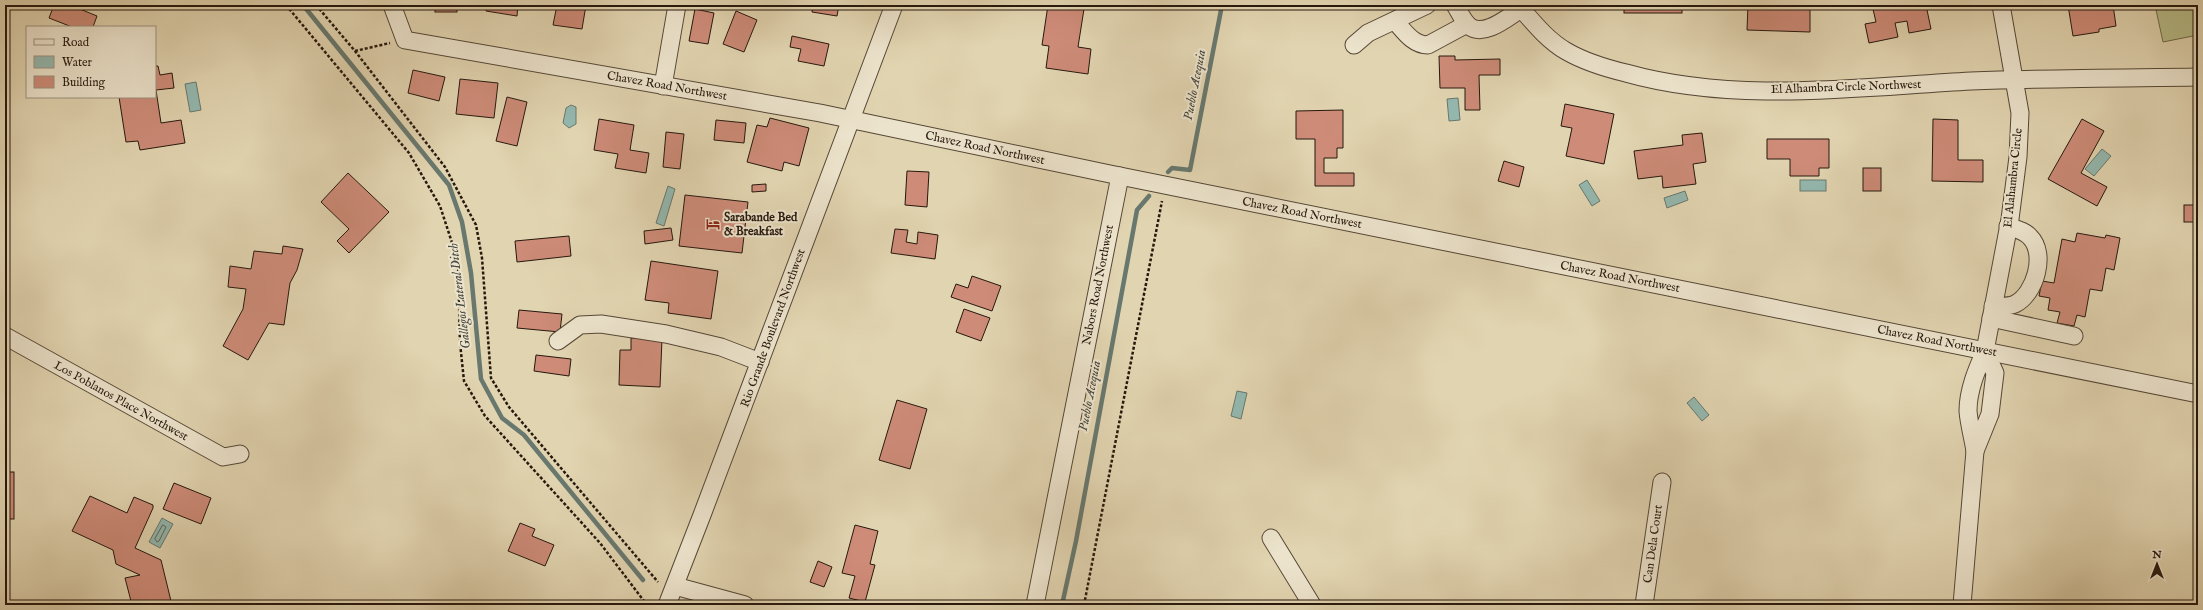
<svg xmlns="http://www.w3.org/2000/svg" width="2203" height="610" font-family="'IM FELL English',serif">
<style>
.green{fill:#b7bc88;stroke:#6e6a4a}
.water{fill:#94b8af;stroke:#68786e}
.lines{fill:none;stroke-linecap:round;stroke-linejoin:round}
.shore{stroke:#5d685e;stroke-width:1}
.stream{stroke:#68786e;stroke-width:4.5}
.building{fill:#cd8b78;stroke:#26180d}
.minor-casing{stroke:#554736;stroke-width:19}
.path{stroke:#26180d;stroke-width:2.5;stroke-dasharray:3 2;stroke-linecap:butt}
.minor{stroke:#ece3cc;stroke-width:17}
.labels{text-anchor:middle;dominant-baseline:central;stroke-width:4;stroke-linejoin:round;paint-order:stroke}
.street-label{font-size:12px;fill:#26180d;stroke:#ece3cc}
.poi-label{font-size:12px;font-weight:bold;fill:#26180d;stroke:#ece3cc;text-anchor:start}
.water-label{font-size:13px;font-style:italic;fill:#47483e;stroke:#ece3cc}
</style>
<rect width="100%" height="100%" fill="#e1d4b0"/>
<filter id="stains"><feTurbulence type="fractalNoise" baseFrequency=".005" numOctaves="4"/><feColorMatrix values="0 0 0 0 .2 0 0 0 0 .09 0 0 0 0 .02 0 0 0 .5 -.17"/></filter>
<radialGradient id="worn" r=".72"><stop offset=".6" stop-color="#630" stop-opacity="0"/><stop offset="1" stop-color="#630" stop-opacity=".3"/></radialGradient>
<polygon class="green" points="2155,5 2198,5 2198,35 2163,42"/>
<g class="water">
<polygon points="196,82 201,110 190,112 185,84"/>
<polygon points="1458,98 1460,120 1449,121 1447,99"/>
<polygon points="571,105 576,107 576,124 569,128 563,123 566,108"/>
<polygon points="2102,149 2111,156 2094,176 2085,169"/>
<polygon points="1587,180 1600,201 1592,206 1579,185"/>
<rect x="1800" y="180" width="26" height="11"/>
<polygon points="668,186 675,189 664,226 656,223"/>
<polygon points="1685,191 1688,200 1667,208 1664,198"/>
<polygon points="1237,391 1247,393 1241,419 1231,416"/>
<polygon points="1694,397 1709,415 1702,421 1687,403"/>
<polygon points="162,518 173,524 160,548 149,542"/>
</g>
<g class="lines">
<polygon class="shore" points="163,525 166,527 159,541 157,542 155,539"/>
<g class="stream">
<polyline points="303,5 449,185 462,222 471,273 481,379 502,418 524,435 643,580"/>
<polyline points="1168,172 1172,168 1190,170 1222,5"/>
<polyline points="1062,605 1076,541 1137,210 1149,196"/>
</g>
</g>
<g class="building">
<polygon points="54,5 70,5 97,16 93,27 72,27 49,18"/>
<rect x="435" y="5" width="22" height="7"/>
<polygon points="487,5 518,5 517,16 486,11"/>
<polygon points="557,5 586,5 582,29 553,25"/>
<polygon points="813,5 839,5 837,16 812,12"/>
<polygon points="1048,5 1084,9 1078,47 1091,49 1088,74 1046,68 1049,46 1042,45"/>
<rect x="1624" y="5" width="58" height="8"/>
<polygon points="1748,5 1810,5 1810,32 1747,30"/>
<polygon points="1872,5 1926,5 1931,29 1909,33 1907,21 1895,23 1898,37 1869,43 1865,24 1876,22"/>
<polygon points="2068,5 2113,5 2116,26 2099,29 2099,32 2073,36"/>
<polygon points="695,9 714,13 708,44 689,41"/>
<polygon points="736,11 757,20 744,52 723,44"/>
<polygon points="792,36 829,44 824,66 798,61 801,49 790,47"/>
<polygon points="1439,56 1455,56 1455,60 1500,59 1500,75 1479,75 1480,110 1465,110 1465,88 1440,88"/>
<polygon points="155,66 158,66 160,75 172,73 174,88 156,90 161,123 181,120 185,143 140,150 138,141 126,142 119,97 155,97"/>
<polygon points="413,70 445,77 439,101 408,93"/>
<polygon points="460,79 498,83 494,118 456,114"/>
<polygon points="507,97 527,102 517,146 496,141"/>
<polygon points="1565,104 1614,114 1604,164 1566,156 1572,128 1561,126"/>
<polygon points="1343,110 1343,148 1337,148 1337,158 1324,158 1324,173 1354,173 1354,186 1315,186 1315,139 1296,139 1296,111"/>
<polygon points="770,118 809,128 799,166 784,162 782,171 747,162 757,125 767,127"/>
<polygon points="599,119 634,125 630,150 649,153 646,173 615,168 618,154 594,150"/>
<polygon points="1933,119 1958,120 1958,160 1983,160 1983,182 1932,181"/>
<polygon points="2082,119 2104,131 2081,173 2107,187 2097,206 2048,179"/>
<polygon points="716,120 746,123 744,143 714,140"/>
<polygon points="666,132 684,134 680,169 663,167"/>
<polygon points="1702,133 1706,162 1693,164 1696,184 1663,188 1662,176 1638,179 1634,151 1683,145 1682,135"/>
<polygon points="1767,139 1829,139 1829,168 1819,168 1819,176 1790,176 1790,159 1767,159"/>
<polygon points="1504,161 1524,167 1519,187 1498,181"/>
<rect x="1863" y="168" width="18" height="23"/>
<polygon points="907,171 929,172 927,207 905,205"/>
<polygon points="348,173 389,212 349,253 337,241 349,229 321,202"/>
<polygon points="766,184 766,191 752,192 752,185"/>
<polygon points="685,195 748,202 742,253 679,246"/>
<rect x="2184" y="205" width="14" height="17"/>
<polygon points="671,228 673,240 645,244 644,231"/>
<polygon points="895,229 908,230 906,242 917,244 918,232 938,235 935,259 891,253"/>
<polygon points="2077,233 2105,238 2106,235 2120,238 2114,270 2106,268 2102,291 2090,289 2085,317 2077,315 2074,326 2057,323 2060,312 2048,310 2050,298 2039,296 2042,281 2054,283 2062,239 2075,242"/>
<polygon points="569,236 571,256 517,262 515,241"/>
<polygon points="283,246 303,249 297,270 290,283 284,325 269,323 248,360 223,346 243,309 246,289 228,287 230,266 251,269 254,251 282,254"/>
<polygon points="2194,253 2198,253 2198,276"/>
<polygon points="651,261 718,271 711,319 668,313 669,303 645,300"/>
<polygon points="972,276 1001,286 992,311 951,297 956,284 968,288"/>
<polygon points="964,309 990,318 981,341 956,332"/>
<polygon points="519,310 562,314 560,332 517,328"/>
<polygon points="631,338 662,339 660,387 619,385 620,350 631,350"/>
<polygon points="536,355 571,359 569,376 534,371"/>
<polygon points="897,400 927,409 910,469 879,460"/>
<rect x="5" y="472" width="9" height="47"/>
<polygon points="174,483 211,498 201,524 163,509"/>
<polygon points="90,496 127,513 134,497 153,505 153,508 135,548 161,560 171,601 156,605 132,605 125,578 140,575 116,564 113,550 72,531"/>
<polygon points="520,523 535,529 532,536 554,545 545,566 508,551"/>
<polygon points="855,525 878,531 870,564 875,565 865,602 849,598 855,576 842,573"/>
<polygon points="818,561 832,567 824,587 810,582"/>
<polygon points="313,603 328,603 329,605 308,605"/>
</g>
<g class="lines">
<g class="minor-casing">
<g id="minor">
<polyline points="392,5 405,40 820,113 1110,174 2198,394"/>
<path d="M1455 5C1459 11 1463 21 1469 26 1484 38 1508 17 1521 9"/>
<path d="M1518 5C1533 22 1547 40 1566 51 1585 62 1605 68 1626 73 1736 104 1858 87 1971 81 2047 78 2123 78 2198 77"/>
<path d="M1395 21C1404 31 1413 45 1428 45L1467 24"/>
<polyline points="1354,45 1368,33 1427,5"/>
<polyline points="663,86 677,5"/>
<path d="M1993 306C2000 306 2009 307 2015 304 2035 294 2047 254 2030 237 2025 231 2016 229 2008 226"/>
<polyline points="1991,318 2074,336"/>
<polyline points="5,336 223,457 240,454"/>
<polyline points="558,341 580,325 601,324 666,334 721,347 760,362"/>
<path d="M1985 351 1995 373 1990 414 1975 451C1973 438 1969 424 1968 411 1968 390 1977 369 1985 351L2010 219 2018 157 2020 113 2001 5"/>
<polyline points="1271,538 1312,605"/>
<polyline points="675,586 745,605"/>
<polyline points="667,605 702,515 894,5"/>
<polyline points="1035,605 1120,176"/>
<polyline points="1644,605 1662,482"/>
<polyline points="1962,605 1975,451"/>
</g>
</g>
<g class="path">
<polyline points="286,5 409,153 440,206 458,261 460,343 464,381 485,416 600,543 647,605"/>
<polyline points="316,5 355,51 445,167 476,225 482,258 491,378 509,407 658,582"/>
<polyline points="355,51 390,43"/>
<polyline points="1084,605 1162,201"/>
</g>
<use href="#minor" class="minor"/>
</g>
<defs>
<g id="hotel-bare" transform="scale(1.08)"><path d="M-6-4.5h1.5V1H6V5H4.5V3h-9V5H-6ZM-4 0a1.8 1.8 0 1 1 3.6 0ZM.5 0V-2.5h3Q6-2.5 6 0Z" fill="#8f2418" stroke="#ece3cc" stroke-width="2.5" paint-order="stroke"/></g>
</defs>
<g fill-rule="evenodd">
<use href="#hotel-bare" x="713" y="224"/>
</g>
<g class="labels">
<g class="street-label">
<text transform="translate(667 86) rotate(10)">Chavez Road Northwest</text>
<text transform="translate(1846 87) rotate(-2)">El Alhambra Circle Northwest</text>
<text transform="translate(985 148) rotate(12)">Chavez Road Northwest</text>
<text transform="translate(2013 178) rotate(-84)">El Alahambra Circle</text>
<text transform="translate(1302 213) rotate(11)">Chavez Road Northwest</text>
<text transform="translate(1620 277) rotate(11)">Chavez Road Northwest</text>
<text transform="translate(1098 285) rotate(-79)">Nabors Road Northwest</text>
<text transform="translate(773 328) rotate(-70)">Rio Grande Boulevard Northwest</text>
<text transform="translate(1937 341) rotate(11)">Chavez Road Northwest</text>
<text transform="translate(121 401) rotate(29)">Los Poblanos Place Northwest</text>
<text transform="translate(1653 544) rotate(-82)">Can Dela Court</text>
</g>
<g class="poi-label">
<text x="724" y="217">Sarabande Bed<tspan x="724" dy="14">&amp; Breakfast</tspan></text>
</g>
<g class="water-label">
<text transform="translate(1195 85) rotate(-79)">Pueblo Acequia</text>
<text transform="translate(460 296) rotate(-97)">Gallegos Lateral Ditch</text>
<text transform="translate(1090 396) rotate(-79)">Pueblo Acequia</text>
</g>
</g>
<rect width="2203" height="610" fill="none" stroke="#e1d4b0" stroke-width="20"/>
<rect x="6" y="6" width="2191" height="598" fill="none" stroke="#26180d" stroke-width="2"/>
<rect x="10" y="10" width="2183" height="590" fill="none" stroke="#26180d"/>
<rect x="26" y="26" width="130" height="72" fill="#ece3cc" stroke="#9d9280"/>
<rect x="34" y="39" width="20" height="6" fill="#ece3cc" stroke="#9d9280"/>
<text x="62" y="46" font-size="12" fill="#26180d">Road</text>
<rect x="34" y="56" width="20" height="12" fill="#94b8af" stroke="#9d9280"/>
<text x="62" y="66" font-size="12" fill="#26180d">Water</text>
<rect x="34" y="76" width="20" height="12" fill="#cd8b78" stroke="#9d9280"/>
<text x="62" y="86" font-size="12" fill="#26180d">Building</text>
<g transform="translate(2157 564)" stroke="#ece3cc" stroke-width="3" paint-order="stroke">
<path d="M0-3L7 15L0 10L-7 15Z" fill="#26180d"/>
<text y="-6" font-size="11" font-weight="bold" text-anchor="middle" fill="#26180d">N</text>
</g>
<rect width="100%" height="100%" filter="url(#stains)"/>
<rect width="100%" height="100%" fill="url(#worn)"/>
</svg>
